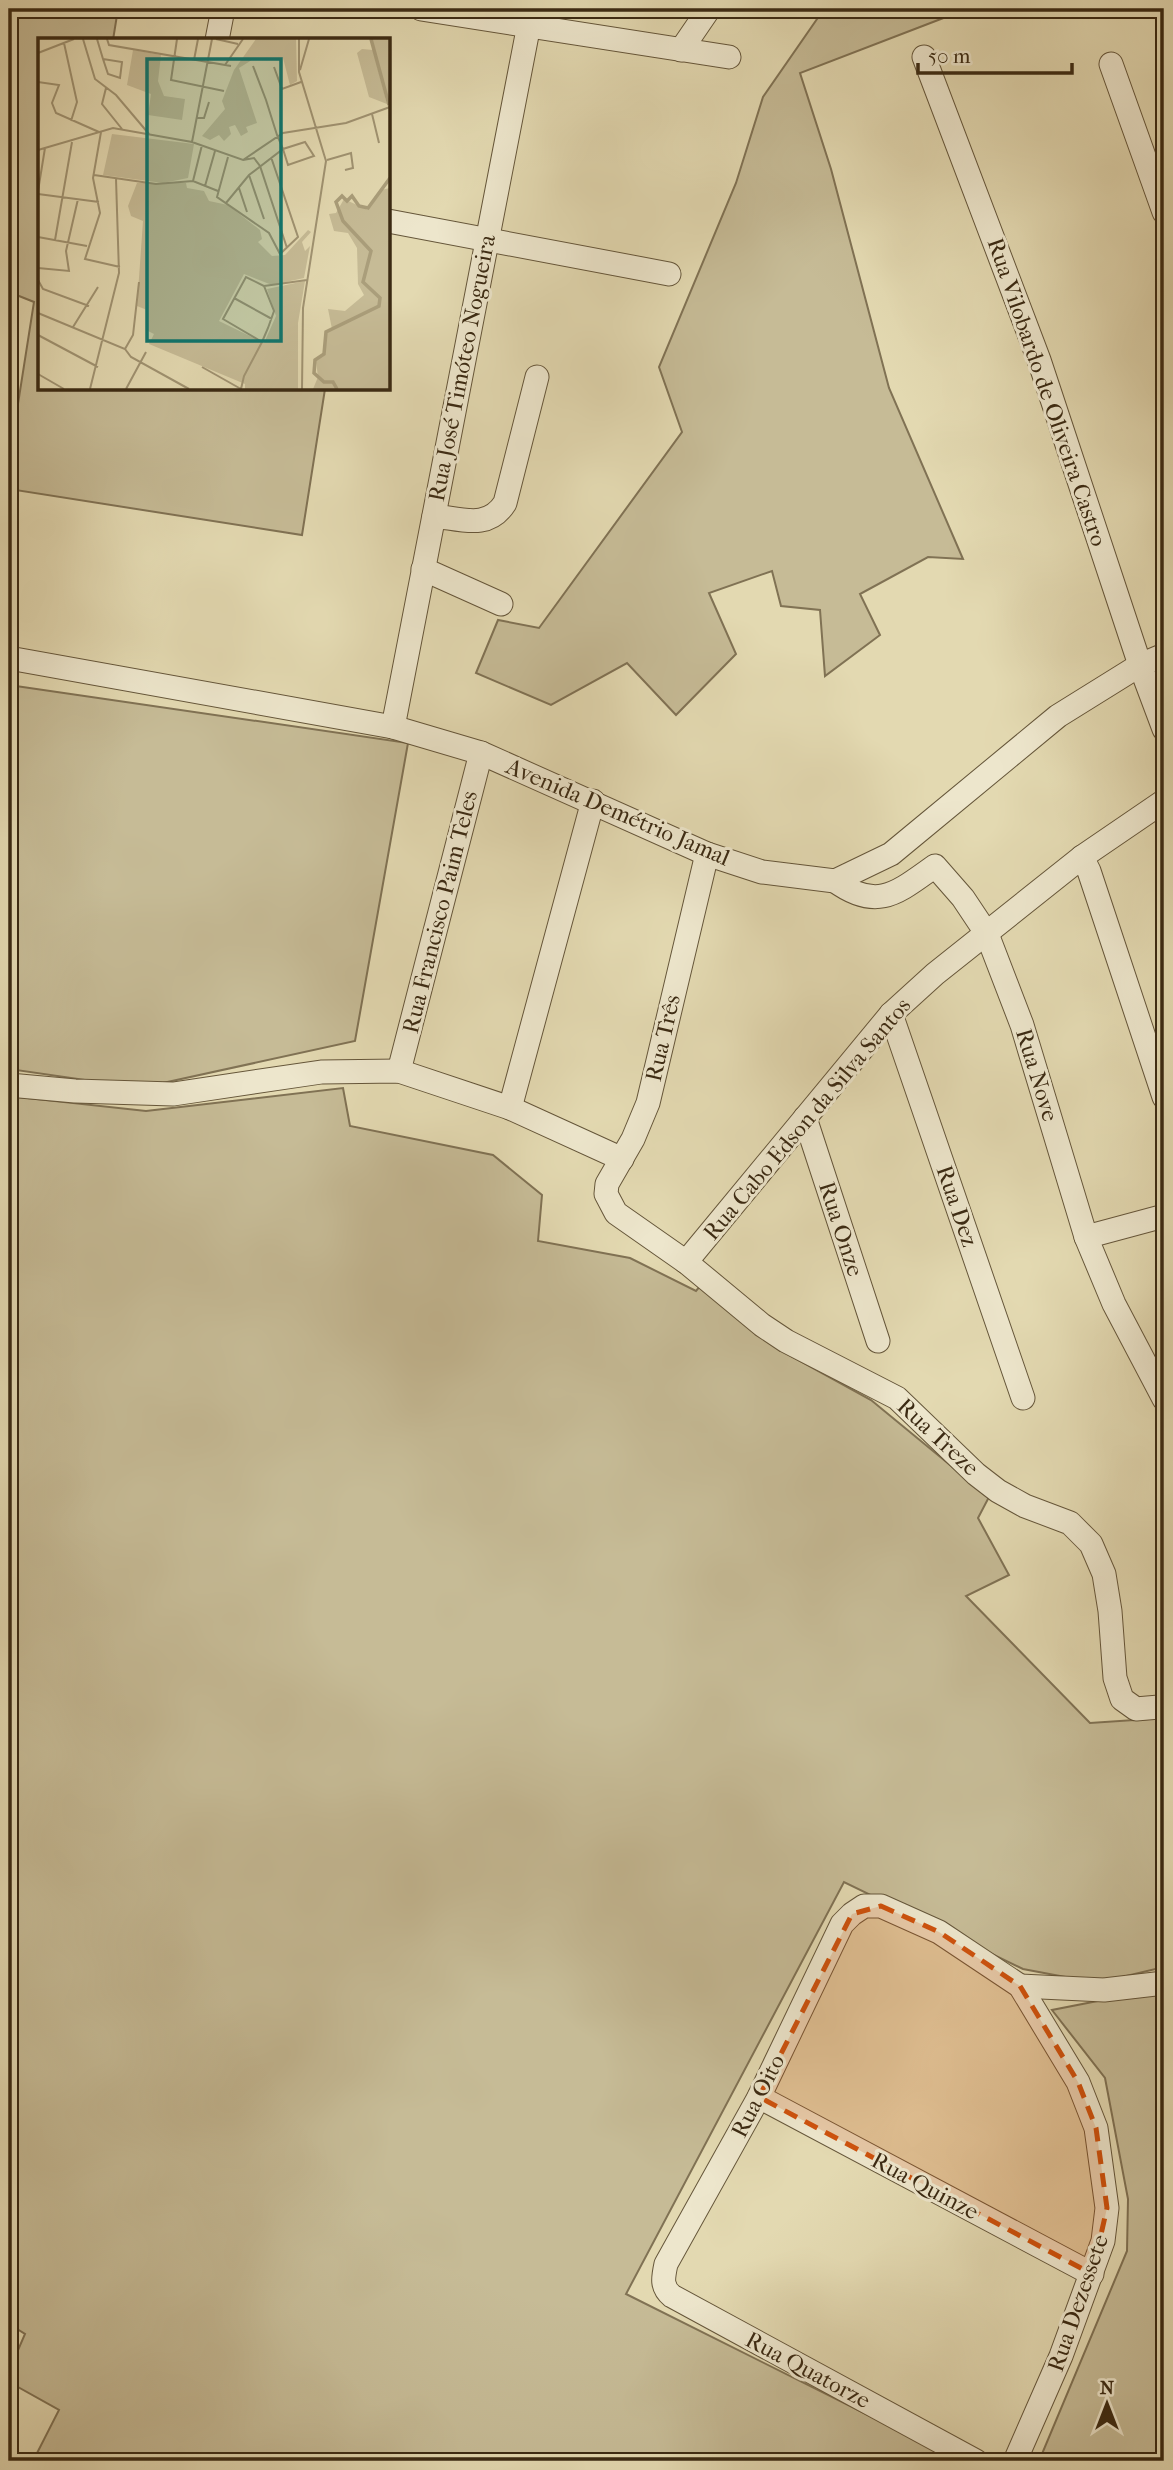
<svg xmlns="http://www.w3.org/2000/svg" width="1173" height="2470" font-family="'IM FELL French Canon',serif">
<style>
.green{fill:#c6bb96;stroke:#807254;stroke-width:2}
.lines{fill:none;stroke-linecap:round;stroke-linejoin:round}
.minor-casing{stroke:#65563a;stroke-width:25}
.minor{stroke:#ede6cc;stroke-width:23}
.marked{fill:#ce520d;fill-opacity:0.2;stroke:#ce520d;stroke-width:5;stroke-dasharray:14 9;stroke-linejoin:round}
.labels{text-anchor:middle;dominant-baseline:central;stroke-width:6;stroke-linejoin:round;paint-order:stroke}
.street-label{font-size:23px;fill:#3b2a13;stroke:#ede6cc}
.inset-river{fill:none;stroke:#aa9e7b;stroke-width:3.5}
.inset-road{fill:none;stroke:#a09372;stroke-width:2}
.view{fill:#0f766e;fill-opacity:0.15;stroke:#0f766e;stroke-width:3.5}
.inset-edge{fill:none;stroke:#3b2a13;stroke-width:3.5}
</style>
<rect width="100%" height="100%" fill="#e3d9b1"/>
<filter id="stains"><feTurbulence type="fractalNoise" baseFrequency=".00286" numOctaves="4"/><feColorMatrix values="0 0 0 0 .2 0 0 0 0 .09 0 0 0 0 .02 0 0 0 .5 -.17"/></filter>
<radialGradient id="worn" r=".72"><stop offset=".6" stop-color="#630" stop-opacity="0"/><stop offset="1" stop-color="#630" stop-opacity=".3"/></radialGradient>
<g class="green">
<polygon points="9,9 118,9 113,40 40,40 40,388 325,389 302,535 9,489 9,461 34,302 9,292"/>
<polygon points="824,9 945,9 946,17 800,73 831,169 889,388 963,559 928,557 860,594 880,635 825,676 820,610 781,606 772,571 709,593 736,654 676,715 627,663 551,705 476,673 498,620 539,628 682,432 659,367 736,183 763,97"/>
<polygon points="9,685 408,743 355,1041 140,1088 9,1069"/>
<polygon points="343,1088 350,1126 493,1155 542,1195 538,1241 630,1258 696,1291 706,1279 780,1350 871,1400 989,1497 978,1518 1009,1575 966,1596 1090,1723 1164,1718 1164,1967 1097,1983 1023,1969 844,1882 626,2294 960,2461 33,2461 59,2410 9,2382 9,2371 25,2334 9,2324 9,1096 146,1111"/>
<polygon points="1164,1988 1164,2461 1039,2461 1127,2251 1128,2199 1105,2078 1052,2010"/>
</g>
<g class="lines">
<g class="minor-casing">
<g id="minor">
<polyline points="421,9 729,57"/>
<polyline points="217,40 223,9"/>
<polyline points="681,50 709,9"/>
<polyline points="924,57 1039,360 1140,665 1164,729"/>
<polyline points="1111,64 1164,212"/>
<polyline points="388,221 669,274"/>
<path d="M434 516C462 519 488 530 505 503L537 377"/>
<polyline points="423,569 501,604"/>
<polyline points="9,658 393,727 481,753 707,854 762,872 835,881 891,854 1058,716 1140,665 1164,655"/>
<polyline points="393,727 532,9"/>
<polyline points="707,854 648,1103 633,1139 607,1184 606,1194 616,1213 686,1262 762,1325 786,1341 897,1398 976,1474 998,1491 1025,1506 1070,1523 1091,1544 1104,1574 1110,1611 1115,1678 1122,1699 1136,1709 1159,1707 1164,1705"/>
<polyline points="1082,857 1089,871 1164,1097"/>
<path d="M835 881C878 912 898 892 935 866L963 898 987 934 1022 1025 1086 1237 1114 1304 1164 1399"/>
<polyline points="891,1014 1023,1398"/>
<polyline points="399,1071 481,753"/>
<polyline points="9,1085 75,1091 173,1094 321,1072 399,1071 510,1108 622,1159"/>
<polyline points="510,1108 593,801"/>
<polyline points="805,1118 878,1341"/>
<polyline points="1086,1237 1164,1216"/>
<polyline points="686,1262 891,1014 935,974 1082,857 1164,801"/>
<polyline points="1020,1986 1104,1990 1164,1983"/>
<polyline points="759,2097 1092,2274"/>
<path d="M976 2461 672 2296C661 2287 663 2278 666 2264L759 2097 842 1924 852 1914 864 1906H881L939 1932 1020 1986 1078 2082 1096 2128 1107 2208 1103 2241 1061 2356 1015 2461"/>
</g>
</g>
<use href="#minor" class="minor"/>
</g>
<path class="marked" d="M881 1906 939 1932 1020 1986 1078 2082 1096 2128 1107 2208 1092 2274 759 2097 852 1914Z"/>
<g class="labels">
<g class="street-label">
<text transform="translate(462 368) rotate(-79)">Rua José Timóteo Nogueira</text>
<text transform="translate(1047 392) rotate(71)">Rua Vilobardo de Oliveira Castro</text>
<text transform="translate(618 812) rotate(23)">Avenida Demétrio Jamal</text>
<text transform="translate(440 912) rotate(-76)">Rua Francisco Paim Teles</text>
<text transform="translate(663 1038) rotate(-77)">Rua Três</text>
<text transform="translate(1037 1075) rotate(73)">Rua Nove</text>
<text transform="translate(807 1119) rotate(-50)">Rua Cabo Edson da Silva Santos</text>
<text transform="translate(957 1206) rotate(71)">Rua Dez</text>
<text transform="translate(841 1229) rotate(72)">Rua Onze</text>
<text transform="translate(938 1437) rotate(43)">Rua Treze</text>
<text transform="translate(758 2096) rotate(-63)">Rua Oito</text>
<text transform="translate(925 2186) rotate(28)">Rua Quinze</text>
<text transform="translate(1078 2303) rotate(-71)">Rua Dezessete</text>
<text transform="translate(808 2370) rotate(28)">Rua Quatorze</text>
</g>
</g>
<g transform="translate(38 38)">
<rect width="352" height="352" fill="#e3d9b1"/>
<path d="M218 1H258L259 43 252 47 245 20H217L201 30 219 85 208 89 210 94 203 98 197 87 191 89 193 96 186 103 181 97 172 102 164 98 187 71 184 63 196 32ZM334 1H352V64L343 41ZM324 11 335 12 349 66 331 59 319 15ZM95 12 123 17 120 43 126 58 147 61 144 82 110 77 113 56 89 47ZM74 96 156 106 150 140 125 145 65 137ZM99 145H148L149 150 166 153 171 163 190 167 222 192 224 201 220 204 234 218 247 217 270 192 273 194 264 204 267 213 272 208 266 240 234 247 206 236 181 283 226 305 238 278 229 251 267 243 260 285V351H207V346L111 306 116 296 110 293 109 272 99 268 105 183 93 178 90 168ZM352 150V351H275L280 339 278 323 287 316 289 295 294 291 290 271 307 273 326 257 320 246 319 210 310 195 296 193 291 176 298 175 306 161 330 172 343 152Z" fill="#c6bb96"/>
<path class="inset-river" d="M333 1 351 67M299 351 295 344H286L276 335 277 322 286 316 288 294 341 268 342 260 325 244 333 213 305 183 298 164 304 158 309 163 314 158 321 168 330 170 352 140"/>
<path class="inset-road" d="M45 1 57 41 78 57 111 96M59 1 65 21 70 36 82 40 84 24 65 21M69 1 71 7 193 28M139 1 133 42 186 53M178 1 200 6M261 1V34L288 123 265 270 264 351M26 5 39 64 33 83M0 15 36 1M156 22 160 1M187 27 205 1M236 29 244 51 263 44M262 32 271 1M0 44 21 47 14 65 18 75 61 94M68 50 64 66 84 91M334 76 341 105M159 80H166L171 64M63 94 55 140 62 175 47 221 82 229M154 104 174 1M0 112 75 90 154 104 205 122 245 95 308 85 352 69M190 119 179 159 231 195 242 216 260 199 233 119M205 122 216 120 222 128 249 210M289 122 313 115 315 130 307 132M56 137 118 146 155 143 180 153M211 137 226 181M155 143 164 107M167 148 177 113M201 150 209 174M0 153 7 110M0 156 61 164M188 165 211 137 245 111 267 104 276 118 250 127 245 111 239 97 228 62 215 28M0 199 49 208M17 202 34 104M0 230 31 233 28 213 40 161M0 242 5 251 51 268M226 248 269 242M196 260 234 281M0 275 87 311 93 319 151 351M35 289 60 249M0 297 60 329M87 311 95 297 101 244M164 329 203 351M0 336 26 351M52 351 81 235 78 141M88 351 108 314M203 351 206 338 224 304 230 290 236 273 226 248 208 239 185 281 224 304"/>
<path class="view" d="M109 21H243V303H109Z"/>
<rect width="352" height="352" class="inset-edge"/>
</g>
<rect width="1173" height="2470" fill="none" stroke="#e3d9b1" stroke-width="35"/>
<rect x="10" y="10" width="1152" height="2449" fill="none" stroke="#3b2a13" stroke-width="3.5"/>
<rect x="18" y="18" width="1138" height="2435" fill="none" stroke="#3b2a13" stroke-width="2"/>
<g transform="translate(1107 2404)" stroke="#ede6cc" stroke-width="5" paint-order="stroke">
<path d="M0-5L12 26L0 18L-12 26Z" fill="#3b2a13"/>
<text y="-10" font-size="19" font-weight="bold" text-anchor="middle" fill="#3b2a13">N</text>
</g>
<path d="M918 63v10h154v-10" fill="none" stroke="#3b2a13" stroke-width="3.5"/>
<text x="928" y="63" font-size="21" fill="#3b2a13" stroke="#ede6cc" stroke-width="5" paint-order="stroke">50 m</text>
<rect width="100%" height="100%" filter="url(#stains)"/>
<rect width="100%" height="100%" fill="url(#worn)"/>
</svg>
